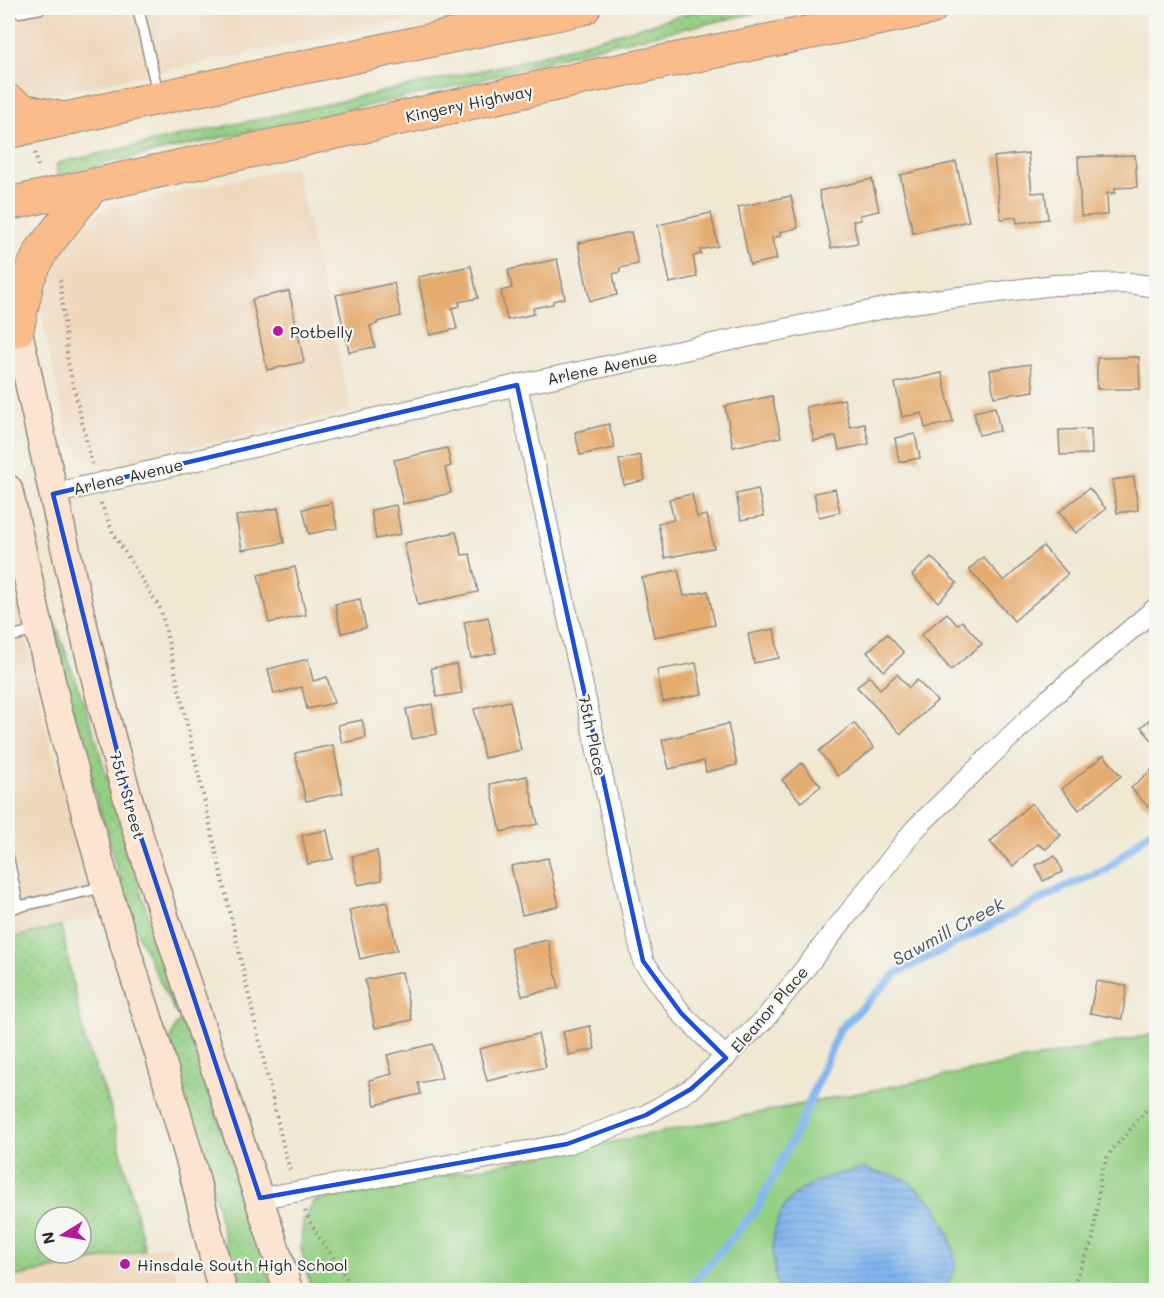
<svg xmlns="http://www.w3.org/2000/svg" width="1164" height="1298" font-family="Mali,sans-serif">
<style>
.built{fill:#eed7bb}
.grass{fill:url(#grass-dots);stroke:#5f7d57;stroke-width:1.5;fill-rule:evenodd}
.green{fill:#93cf83;stroke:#5f7d57;stroke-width:1.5}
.water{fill:url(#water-rules);stroke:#56708d;stroke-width:1.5}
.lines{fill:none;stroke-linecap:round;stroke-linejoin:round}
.stream{stroke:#81b6ef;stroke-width:8}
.building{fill:#e5ac70}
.lane-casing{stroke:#8e8a7f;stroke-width:13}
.street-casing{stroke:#8e8a7f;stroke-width:22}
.secondary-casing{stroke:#8e8a7f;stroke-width:31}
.highway-casing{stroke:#8e8a7f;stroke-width:35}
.path{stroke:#8e8a7f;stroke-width:4;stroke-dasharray:1.5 4.5;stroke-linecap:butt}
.lane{stroke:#fff;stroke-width:10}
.street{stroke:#fff;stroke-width:20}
.secondary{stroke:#fde4d1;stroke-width:28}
.highway{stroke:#fabc8b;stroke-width:33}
.marked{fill:none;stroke:#1d4ed8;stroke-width:4.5;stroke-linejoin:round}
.poi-dot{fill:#b5179e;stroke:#f6f6f2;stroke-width:2}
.labels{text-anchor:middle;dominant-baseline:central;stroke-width:4.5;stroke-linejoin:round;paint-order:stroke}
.street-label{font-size:16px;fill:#2b2b2b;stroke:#f6f6f2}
.poi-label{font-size:16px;fill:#2b2b2b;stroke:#f6f6f2;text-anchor:start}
.water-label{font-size:18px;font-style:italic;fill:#455566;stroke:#f6f6f2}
</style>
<defs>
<pattern id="grass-dots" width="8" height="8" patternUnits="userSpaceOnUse" patternTransform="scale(1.5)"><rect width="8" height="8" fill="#93cf83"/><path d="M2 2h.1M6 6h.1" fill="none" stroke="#7fb271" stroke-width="1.8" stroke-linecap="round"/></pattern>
<pattern id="water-rules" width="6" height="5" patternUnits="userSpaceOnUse" patternTransform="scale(1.5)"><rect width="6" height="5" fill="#81b6ef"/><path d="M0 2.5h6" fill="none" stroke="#6a94c2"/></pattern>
</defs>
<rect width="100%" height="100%" fill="#f6f6f2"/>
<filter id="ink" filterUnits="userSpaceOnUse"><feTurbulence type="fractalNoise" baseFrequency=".0167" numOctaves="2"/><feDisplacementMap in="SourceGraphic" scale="12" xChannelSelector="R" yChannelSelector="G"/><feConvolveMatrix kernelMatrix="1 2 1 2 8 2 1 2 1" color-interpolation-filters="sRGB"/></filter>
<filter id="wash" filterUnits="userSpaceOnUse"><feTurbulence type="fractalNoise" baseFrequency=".008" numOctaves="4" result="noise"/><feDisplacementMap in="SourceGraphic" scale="24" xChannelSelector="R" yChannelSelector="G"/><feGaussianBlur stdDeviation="1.35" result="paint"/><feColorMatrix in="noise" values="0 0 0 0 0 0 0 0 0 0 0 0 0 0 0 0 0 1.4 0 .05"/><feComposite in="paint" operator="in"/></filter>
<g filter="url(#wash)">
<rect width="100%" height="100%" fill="#f0e8d3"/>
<g class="built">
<polygon points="8,8 466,8 28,99 8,92"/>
<polygon points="295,167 351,411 119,464 99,464 84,456 69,440 44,331 41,308 42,291 49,265 70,236 92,217 109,208"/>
<polygon points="8,563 48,734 100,917 8,939"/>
<polygon points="170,1245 180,1290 8,1290 8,1278"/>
</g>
<g class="grass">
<polygon points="707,8 776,8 770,10 594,48 466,84 111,162 57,176 57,163 515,63"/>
<polygon points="51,623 55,623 93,729 132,864 180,1015 175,1013 138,935 114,860 74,719"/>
<path d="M61 926 85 1041 109 1103 145 1250 8 1278V939ZM45 1217H81V1253H45Z"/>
<path d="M181 1020 185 1023 235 1169 274 1290H236L215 1197 171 1049C171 1039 172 1026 181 1020Z"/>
</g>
<polygon class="green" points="1156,1034 1156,1290 311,1290 301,1248 303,1222 315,1201"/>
<path class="water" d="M864 1169 905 1179 935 1205 946 1227 954 1252 955 1270 944 1290H779C775 1282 775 1272 774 1263 766 1199 808 1177 864 1169Z"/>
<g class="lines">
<polyline class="stream" points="687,1290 757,1209 801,1122 839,1030 897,973 1065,887 1106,870 1156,826"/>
</g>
<g id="blocks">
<g class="building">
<polygon points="1028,153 1032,193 1045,192 1048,219 1017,223 1016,217 1001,219 994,157"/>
<polygon points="1135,155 1137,187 1115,188 1115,193 1107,193 1108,215 1081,216 1078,157"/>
<polygon points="956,162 969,221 913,233 900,175"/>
<polygon points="872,179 879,211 860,215 861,220 853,221 858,243 831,248 819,191"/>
<polygon points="791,196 798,228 780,232 781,236 772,238 777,259 750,265 738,207"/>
<polygon points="711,213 718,246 700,250 701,254 693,256 697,277 670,283 658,225"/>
<polygon points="631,232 638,264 620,268 620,272 613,274 617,295 590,301 578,243"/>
<polygon points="557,259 565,298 553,301 553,304 533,308 534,314 507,320 501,291 512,288 508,270"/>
<polygon points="471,266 478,298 459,302 460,306 452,308 457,329 430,335 418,277"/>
<polygon points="394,283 401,316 377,322 377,324 370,326 375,347 349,352 336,295"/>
<polygon points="289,291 304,362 267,370 252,299"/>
<polygon points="1139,357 1140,389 1097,389 1097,358"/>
<polygon points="1030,364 1034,391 994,397 990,370"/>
<polygon points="942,373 953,422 925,428 922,413 902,417 895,383"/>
<polygon points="772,396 781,437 733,447 725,406"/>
<polygon points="844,399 850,427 865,424 869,444 839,450 836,436 814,441 806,407"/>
<polygon points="995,407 1000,431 979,435 974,412"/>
<polygon points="609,424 615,448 580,455 575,432"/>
<polygon points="1091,429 1092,454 1060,455 1059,430"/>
<polygon points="915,434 920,458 899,462 895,438"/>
<polygon points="447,448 451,466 445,468 451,493 403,504 394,460"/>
<polygon points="640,455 645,480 624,485 619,460"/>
<polygon points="1134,477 1138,510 1117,513 1112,480"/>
<polygon points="1089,488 1106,509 1076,533 1059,512"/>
<polygon points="758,489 764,516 741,520 736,494"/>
<polygon points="835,489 840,512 819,517 814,493"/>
<polygon points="692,494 697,517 707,515 714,548 665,558 658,523 674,520 669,499"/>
<polygon points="332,503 337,528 309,534 303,509"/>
<polygon points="396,505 401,534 376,539 371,510"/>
<polygon points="278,508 284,543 242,550 236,516"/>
<polygon points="456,532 462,555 470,554 478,592 418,605 404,543"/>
<polygon points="1043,546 1068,574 1014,621 969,569 983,557 1004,581"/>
<polygon points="931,557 957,583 938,602 912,575"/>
<polygon points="295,567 306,615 269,623 258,575"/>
<polygon points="678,570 684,596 708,591 715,625 654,637 642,578"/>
<polygon points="360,599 366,628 341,633 335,604"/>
<polygon points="947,613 957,625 962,621 982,644 951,670 921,635"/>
<polygon points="488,617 496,653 471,658 464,622"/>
<polygon points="774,629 779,658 754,663 748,634"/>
<polygon points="887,634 904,653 884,671 867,652"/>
<polygon points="308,659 313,681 327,677 334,703 307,709 302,687 274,694 268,669"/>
<polygon points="696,663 702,694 663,702 657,670"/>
<polygon points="456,664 462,693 437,697 431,668"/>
<polygon points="897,674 909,688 917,680 937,701 901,734 857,687 869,676 880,689"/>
<polygon points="510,701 521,750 484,758 474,709"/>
<polygon points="432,704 437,734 412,739 406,709"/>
<polygon points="1156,714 1156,745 1141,727"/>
<polygon points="362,720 366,738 342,743 338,725"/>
<polygon points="854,723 874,748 838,776 819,751"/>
<polygon points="728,724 737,765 706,772 704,761 669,769 662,740"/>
<polygon points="333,745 343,793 306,801 295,753"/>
<polygon points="1104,755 1121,776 1079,810 1062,789"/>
<polygon points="802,763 821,786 801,802 782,780"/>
<polygon points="1151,770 1156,777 1156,799 1148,807 1131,788"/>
<polygon points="527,776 538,824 501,832 490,784"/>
<polygon points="1031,803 1061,835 1046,849 1037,844 1013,866 990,842"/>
<polygon points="327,830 333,859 308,864 302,835"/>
<polygon points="377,851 382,880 358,885 352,856"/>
<polygon points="1055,856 1063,872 1043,881 1036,865"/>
<polygon points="548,858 559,906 522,915 511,866"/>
<polygon points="387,902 397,950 360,959 349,910"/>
<polygon points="548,940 559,988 522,996 511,948"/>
<polygon points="402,972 412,1020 375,1028 365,980"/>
<polygon points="1096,981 1127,986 1122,1019 1090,1013"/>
<polygon points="590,1026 595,1049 569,1055 563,1032"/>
<polygon points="538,1034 546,1067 487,1081 479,1049"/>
<polygon points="433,1044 442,1078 418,1083 421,1094 375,1105 369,1080 392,1074 387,1055"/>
</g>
</g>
</g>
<g filter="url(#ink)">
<use href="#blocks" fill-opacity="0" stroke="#8e8a7f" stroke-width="1.5"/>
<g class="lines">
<g class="lane-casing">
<g id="lane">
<polyline points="18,8 19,12 41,8"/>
<polyline points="138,8 158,94"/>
<polyline points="8,637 38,630"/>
<polyline points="8,857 18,906"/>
<polyline points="8,909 104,887"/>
</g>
</g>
<g class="street-casing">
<g id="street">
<polyline points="517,385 643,961 681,1013 726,1058"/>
<polyline points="53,494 517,385 904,304 1054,285 1129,283 1156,287"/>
<polyline points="260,1198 567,1144 646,1115 691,1089 765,1019 915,829 1049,699 1156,608"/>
</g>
</g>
<g class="secondary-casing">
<g id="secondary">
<path d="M8 288C46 451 76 616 122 777 170 951 236 1118 288 1290"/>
<polyline points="8,489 57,708 106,886 159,1053 193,1170 222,1290"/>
</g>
</g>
<g class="highway-casing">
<g id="highway">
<polyline points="8,101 23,110 59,118"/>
<polyline points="8,132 158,98 584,8"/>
<polyline points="8,204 593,76 931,8"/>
<polyline points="17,330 28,278 42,250 93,185"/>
</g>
</g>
<g class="path">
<polyline points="35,153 39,169"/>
<polyline points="60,280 68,363 92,464"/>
<polyline points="101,503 113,533 161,610 283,1145 291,1173"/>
<path d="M305 1211C317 1240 339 1262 353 1290"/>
<polyline points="1071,1290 1093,1239 1101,1174 1108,1155 1156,1099"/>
</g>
<use href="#lane" class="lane"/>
<use href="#street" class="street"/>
<use href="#secondary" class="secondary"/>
<use href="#highway" class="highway"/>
</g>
</g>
<path class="marked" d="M517 385 643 961 681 1013 726 1058 691 1089 646 1115 567 1144 260 1198 131 807 53 494Z"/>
<g class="poi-dot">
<circle cx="278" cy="331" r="6"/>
<circle cx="125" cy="1264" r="6"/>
</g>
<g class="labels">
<g class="street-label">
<text transform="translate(469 103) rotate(-12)">Kingery Highway</text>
<text transform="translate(602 367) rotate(-12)">Arlene Avenue</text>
<text transform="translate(128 476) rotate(-13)">Arlene Avenue</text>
<text transform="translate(593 735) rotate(78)">75th Place</text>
<text transform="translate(128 795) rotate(74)">75th Street</text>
<text transform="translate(769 1009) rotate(-49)">Eleanor Place</text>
</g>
<g class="poi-label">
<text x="290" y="331">Potbelly</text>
<text x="137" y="1264">Hinsdale South High School</text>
</g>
<g class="water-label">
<text transform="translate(948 931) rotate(-28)">Sawmill Creek</text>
</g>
</g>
<rect width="1164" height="1298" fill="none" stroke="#f6f6f2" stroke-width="30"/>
<g transform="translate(63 1235) rotate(259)"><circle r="28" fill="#f6f6f2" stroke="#a5a5a2" stroke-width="1.5"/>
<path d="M0-4.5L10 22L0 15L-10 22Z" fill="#b5179e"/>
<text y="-9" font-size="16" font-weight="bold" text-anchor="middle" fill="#2b2b2b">N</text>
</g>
</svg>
